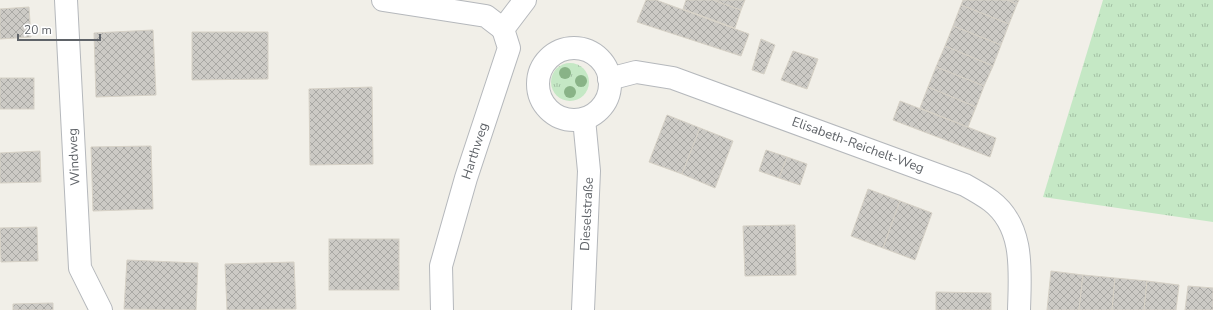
<svg xmlns="http://www.w3.org/2000/svg" width="1213" height="310" font-family="'Nunito Sans',sans-serif">
<style>
.grass{fill:url(#grass-tufts)}
.building{fill:url(#building-cross-hatch);stroke:#d6d1c6}
.lines{fill:none;stroke-linecap:round;stroke-linejoin:round}
.minor-casing{stroke:#b5b8bc;stroke-width:24}
.minor{stroke:#fff;stroke-width:22}
.tree{fill:#89b387}
.labels{text-anchor:middle;dominant-baseline:central;stroke-width:3;stroke-linejoin:round;paint-order:stroke}
.street-label{font-size:13px;fill:#5f6368;stroke:#fff}
</style>
<defs>
<pattern id="grass-tufts" width="24" height="20" patternUnits="userSpaceOnUse"><rect width="24" height="20" fill="#c5e8c5"/><path d="M3 7l-1-3M5 7V3M7 7l1-3M15 17l-1-3M17 17v-4M19 17l1-3" fill="none" stroke="#a3c0a4"/></pattern>
<pattern id="building-cross-hatch" width="8" height="8" patternUnits="userSpaceOnUse"><rect width="8" height="8" fill="#cccac5"/><path d="M0 0l8 8M0 8l8-8" fill="none" stroke="#a9a8a4"/></pattern>
</defs>
<rect width="100%" height="100%" fill="#f1efe8"/>
<g class="grass">
<polygon points="1103,0 1213,0 1213,222 1043,197"/>
<circle cx="570" cy="82" r="19"/>
</g>
<g class="building">
<polygon points="646,0 656,0 749,34 741,56 637,22"/>
<polygon points="686,0 713,0 741,10 735,28 683,9"/>
<polygon points="713,0 745,0 741,10"/>
<polygon points="963,0 1007,0 1017,4 1009,24 961,5"/>
<polygon points="1007,0 1019,0 1017,4"/>
<polygon points="961,5 1009,24 1001,45 953,26"/>
<polygon points="29,7 31,37 0,39 0,9"/>
<polygon points="953,26 1001,45 993,66 945,46"/>
<polygon points="153,30 156,95 96,97 94,33"/>
<polygon points="192,32 268,32 268,79 192,80"/>
<polygon points="761,39 775,45 764,74 752,70"/>
<polygon points="945,46 993,66 984,86 936,67"/>
<polygon points="793,51 818,59 807,89 781,80"/>
<polygon points="936,67 984,86 976,107 928,87"/>
<rect x="0" y="78" width="34" height="31"/>
<polygon points="372,87 373,164 310,165 309,89"/>
<polygon points="928,87 976,107 968,127 920,108"/>
<polygon points="900,101 996,138 990,157 893,120"/>
<polygon points="667,115 700,128 682,174 649,162"/>
<polygon points="700,128 733,141 715,188 682,174"/>
<polygon points="151,146 153,209 93,211 91,147"/>
<polygon points="766,150 787,157 779,178 759,171"/>
<polygon points="40,151 41,182 0,183 0,153"/>
<polygon points="787,157 807,164 800,185 779,178"/>
<polygon points="868,189 900,201 883,248 851,236"/>
<polygon points="900,201 932,213 915,260 883,248"/>
<polygon points="795,225 796,275 745,276 743,226"/>
<polygon points="37,227 38,261 1,262 0,228"/>
<rect x="329" y="239" width="70" height="51"/>
<polygon points="127,260 198,263 196,310 124,309"/>
<polygon points="294,262 296,309 227,310 225,264"/>
<polygon points="1051,271 1083,275 1079,310 1047,310"/>
<polygon points="1083,275 1115,278 1112,310 1079,310"/>
<polygon points="1115,278 1147,281 1144,310 1112,310"/>
<polygon points="1147,281 1179,285 1176,310 1144,310"/>
<polygon points="1188,286 1213,288 1213,310 1185,310"/>
<polygon points="936,292 991,293 991,310 936,310"/>
<polygon points="53,303 53,310 13,310 13,304"/>
</g>
<g class="lines">
<g class="minor-casing">
<g id="minor">
<polyline points="66,0 80,268 101,310"/>
<polyline points="383,0 486,16 503,29"/>
<polyline points="503,29 525,0"/>
<circle cx="574" cy="84" r="36"/>
<path d="M609 79 636 72 673 78 965 185C974 190 983 195 991 201 1025 227 1020 272 1019 310"/>
<polyline points="442,310 441,266 466,178 509,48 503,29"/>
<polyline points="583,310 589,171 584,119"/>
</g>
</g>
<use href="#minor" class="minor"/>
</g>
<g class="tree">
<circle cx="565" cy="73" r="6"/>
<circle cx="581" cy="81" r="6"/>
<circle cx="570" cy="92" r="6"/>
</g>
<g class="labels">
<g class="street-label">
<text transform="translate(858 145) rotate(20)">Elisabeth-Reichelt-Weg</text>
<text transform="translate(475 151) rotate(-72)">Harthweg</text>
<text transform="translate(74 157) rotate(-93)">Windweg</text>
<text transform="translate(587 214) rotate(-87)">Dieselstraße</text>
</g>
</g>
<path d="M18 34v6h82v-6" fill="none" stroke="#5f6368" stroke-width="2"/>
<text x="24" y="34" font-size="12" fill="#5f6368" stroke="#ffffff" stroke-width="3" paint-order="stroke">20 m</text>
</svg>
